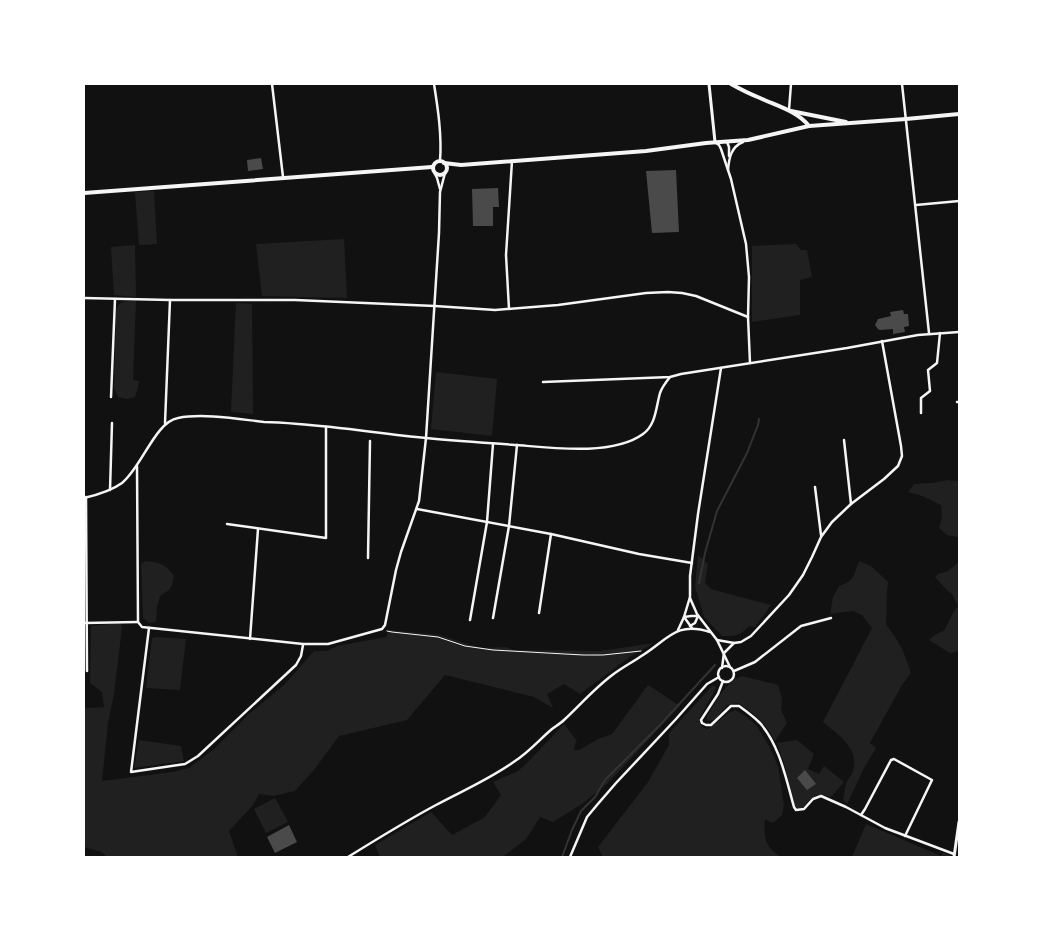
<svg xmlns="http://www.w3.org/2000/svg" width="1043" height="941" font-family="'DejaVu Sans',sans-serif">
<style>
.green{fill:#202020}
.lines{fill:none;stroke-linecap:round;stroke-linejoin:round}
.stream{stroke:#333;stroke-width:2}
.building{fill:#4a4a4a}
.path{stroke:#f5f5f5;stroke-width:1}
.minor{stroke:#f5f5f5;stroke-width:2.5}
.tertiary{stroke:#f5f5f5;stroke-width:3}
.secondary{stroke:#f5f5f5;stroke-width:4}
</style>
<rect width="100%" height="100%" fill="#111"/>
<g class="green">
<polygon points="154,191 157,244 139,245 135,192"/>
<polygon points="344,239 347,298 262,296 256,244"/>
<polygon points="796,244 801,250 807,250 812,277 800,280 800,315 752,322 752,246"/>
<polygon points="135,245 136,297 114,295 111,247"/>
<path d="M136 301 133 380 139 381 138 387 135 397 127 399 118 397 114 388 116 310C119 300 127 301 136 301Z"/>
<polygon points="236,303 252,304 253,414 231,412"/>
<polygon points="436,372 497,379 492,436 431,429"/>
<polygon points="948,480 959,481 958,537 947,535 939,528 942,518 941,505 922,496 908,492 914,484 933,483"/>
<path d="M698 555 708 564 705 583 711 589 771 605 755 627 749 626C740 636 735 636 722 636L704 617 695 587Z"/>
<path d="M145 561C159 562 166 564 174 576L172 585 169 590 160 596 157 606 156 622 149 623 143 618 141 564Z"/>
<path d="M859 561 871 566 888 582C886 596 887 610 886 624L897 640 903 651 911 673 902 685 870 743 876 748 864 768 847 804 843 800C844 794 845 787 847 781 849 778 852 775 853 771 860 748 838 735 823 722L872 628 862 615 853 611 830 614 833 597 839 586C855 581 853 576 859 561Z"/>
<polygon points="959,562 959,651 950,653 929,640 936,634 944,631 953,613 958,606 952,594 948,591 935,577 938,574 948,571"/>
<polygon points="121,623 122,628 114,694 108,723 102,781 172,772 189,768 214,749 249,714 284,685 314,651 327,651 337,646 386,637 389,630 440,635 470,645 484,648 506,647 513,650 600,651 654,643 631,656 580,694 564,684 547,694 553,708 534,697 445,675 407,720 339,736 314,770 295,791 273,796 259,794 253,805 229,831 238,857 107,857 102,852 84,847 84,708 104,707 102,692 90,683 91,626"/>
<polygon points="156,637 186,639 180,690 146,688 152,638"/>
<path d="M742 676 778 685 782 698 781 709 787 723 775 741C764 722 757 715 738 703L727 705 715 719 709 721 707 719V716C717 701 724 683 742 676Z"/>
<polygon points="648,685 680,706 608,783 582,804 553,822 540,817 526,839 503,857 380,857 375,845 431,812 452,835 485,817 501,795 493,782 518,771 528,762 564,724 577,741 575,744 574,750 579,750 598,739 612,734"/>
<path d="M712 686H716L715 690 699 719C700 725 702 728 708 729L727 714 735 710 744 715 757 726 769 746 778 766 784 805 782 815 773 823 765 819C763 836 765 848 781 857H603L598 847 648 782 669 745V733Z"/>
<polygon points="139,740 181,746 184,761 134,768"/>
<path d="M797 740 814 754 808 769 819 774 824 766 844 782 831 797C815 792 813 796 802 808H797L795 806 784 763 777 743Z"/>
<polygon points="275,798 288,822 266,833 254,809"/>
<polygon points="866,824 941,856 943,853 950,855 951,857 852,857"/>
</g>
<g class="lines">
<g class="stream">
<polyline points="699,583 705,553 717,511 747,453 758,425 759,419"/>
<polyline points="562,857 572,830 581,811 595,797 605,780 660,725 715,665"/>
</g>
</g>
<g class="building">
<polygon points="261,158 263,169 248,171 247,160"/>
<polygon points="676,170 679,232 652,233 646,171"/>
<polygon points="498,188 499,207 493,207 493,226 473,226 472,189"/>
<polygon points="903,310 904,314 908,314 909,326 904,327 905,332 893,334 893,329 880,330 878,329 875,325 878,319 891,316 890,312"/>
<polygon points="805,770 816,784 807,790 797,778"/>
<polygon points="289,825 297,842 275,853 267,837"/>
</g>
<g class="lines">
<polyline class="path" points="387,631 392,632 438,637 465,646 493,650 583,655 603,655 641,651"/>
<g class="minor">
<polyline points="272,84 283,177"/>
<path d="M434 84C438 109 442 136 440 161"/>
<polyline points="902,84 929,333"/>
<polyline points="789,110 791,84"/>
<polyline points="727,142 729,147 729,156"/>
<polyline points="716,143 719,145 721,149 731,179 746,244 749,277 748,317 750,363"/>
<path d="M728 170C729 158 731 147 743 142"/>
<polyline points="435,174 437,178 440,189"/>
<polyline points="916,205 959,201"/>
<polyline points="84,298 170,300 295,300 435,306 495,310 558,305 646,293 668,292 682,293 696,296 748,317"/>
<polyline points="509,309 506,255 512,161"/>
<polyline points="543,382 670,377 681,374 847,348 918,335 959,332"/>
<polyline points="111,397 115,299"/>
<polyline points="957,402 959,402"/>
<polyline points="921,413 921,398 930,391 928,370 937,363 940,333"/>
<polyline points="165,423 170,300"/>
<polyline points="844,440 851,504"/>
<polyline points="137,466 138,622 142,627 303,644 328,644 382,629 385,625 396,570 401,552 419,501 426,438 439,233 440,192 445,173"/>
<polyline points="815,487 821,535"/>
<polyline points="110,490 112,423"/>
<polyline points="86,497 87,671"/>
<path d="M84 498C97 495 111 491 122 483 142 467 155 422 178 418 203 413 238 419 264 422 276 422 287 423 298 424 341 427 384 434 426 438 456 441 487 443 517 445 552 448 613 456 643 434 656 425 656 407 660 393 662 387 666 382 670 377"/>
<polyline points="417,509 551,534 639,554 692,563"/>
<polyline points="227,524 326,538 326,427"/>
<polyline points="368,558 370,441"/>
<polyline points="690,598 697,614 717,640 730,667"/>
<polyline points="539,613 551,534"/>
<polyline points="493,618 509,526 517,445"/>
<polyline points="470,620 487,522 493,444"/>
<polyline points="84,623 138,622"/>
<polyline points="690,626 695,623 698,616"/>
<polyline points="149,628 131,772 185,764 198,756 296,665 301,656 303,645"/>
<polyline points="692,628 684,617 691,616 698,616"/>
<polyline points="678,630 684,617 690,597 690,576 698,514 721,368"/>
<polyline points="250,639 258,529"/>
<polyline points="717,640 734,643"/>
<circle cx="726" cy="674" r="8"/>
<polyline points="722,668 724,653 734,643 741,642 751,636 789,595 803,575 812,557 821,537 832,522 851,504 884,479 898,466 902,456 901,446 882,341"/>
<polyline points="734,671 755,662 801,626 831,618"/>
<path d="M723 681 718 694 701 720 702 723 706 725H711L731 706H739C746 711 754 717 760 723 780 746 786 779 794 807L796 810 804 809 813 799 821 796 846 807 885 828 954 854"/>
<polyline points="861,815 865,809 891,760 894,759 932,780 905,836"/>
<path d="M348 857C377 839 406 821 436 805 462 791 490 779 515 761 529 752 540 739 552 729 556 726 561 723 564 720 580 705 594 689 611 676 621 668 633 662 643 655 668 639 677 621 710 632"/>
<polyline points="570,857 587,817 597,805 616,783 676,719 707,684 719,677"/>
</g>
<g class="tertiary">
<polyline points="709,84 715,142"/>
<polyline points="954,857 959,822"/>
</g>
<g class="secondary">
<path d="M731 84C740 89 750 94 760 98 777 106 797 111 809 126"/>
<polyline points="791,111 846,122"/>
<circle cx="440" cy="168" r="7"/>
<polyline points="444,163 461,165 646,151 706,143 748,140 809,126 906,119 959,114"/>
<polyline points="84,193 432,167"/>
</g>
</g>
<rect width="1043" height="941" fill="none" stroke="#ffffff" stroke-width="170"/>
</svg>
